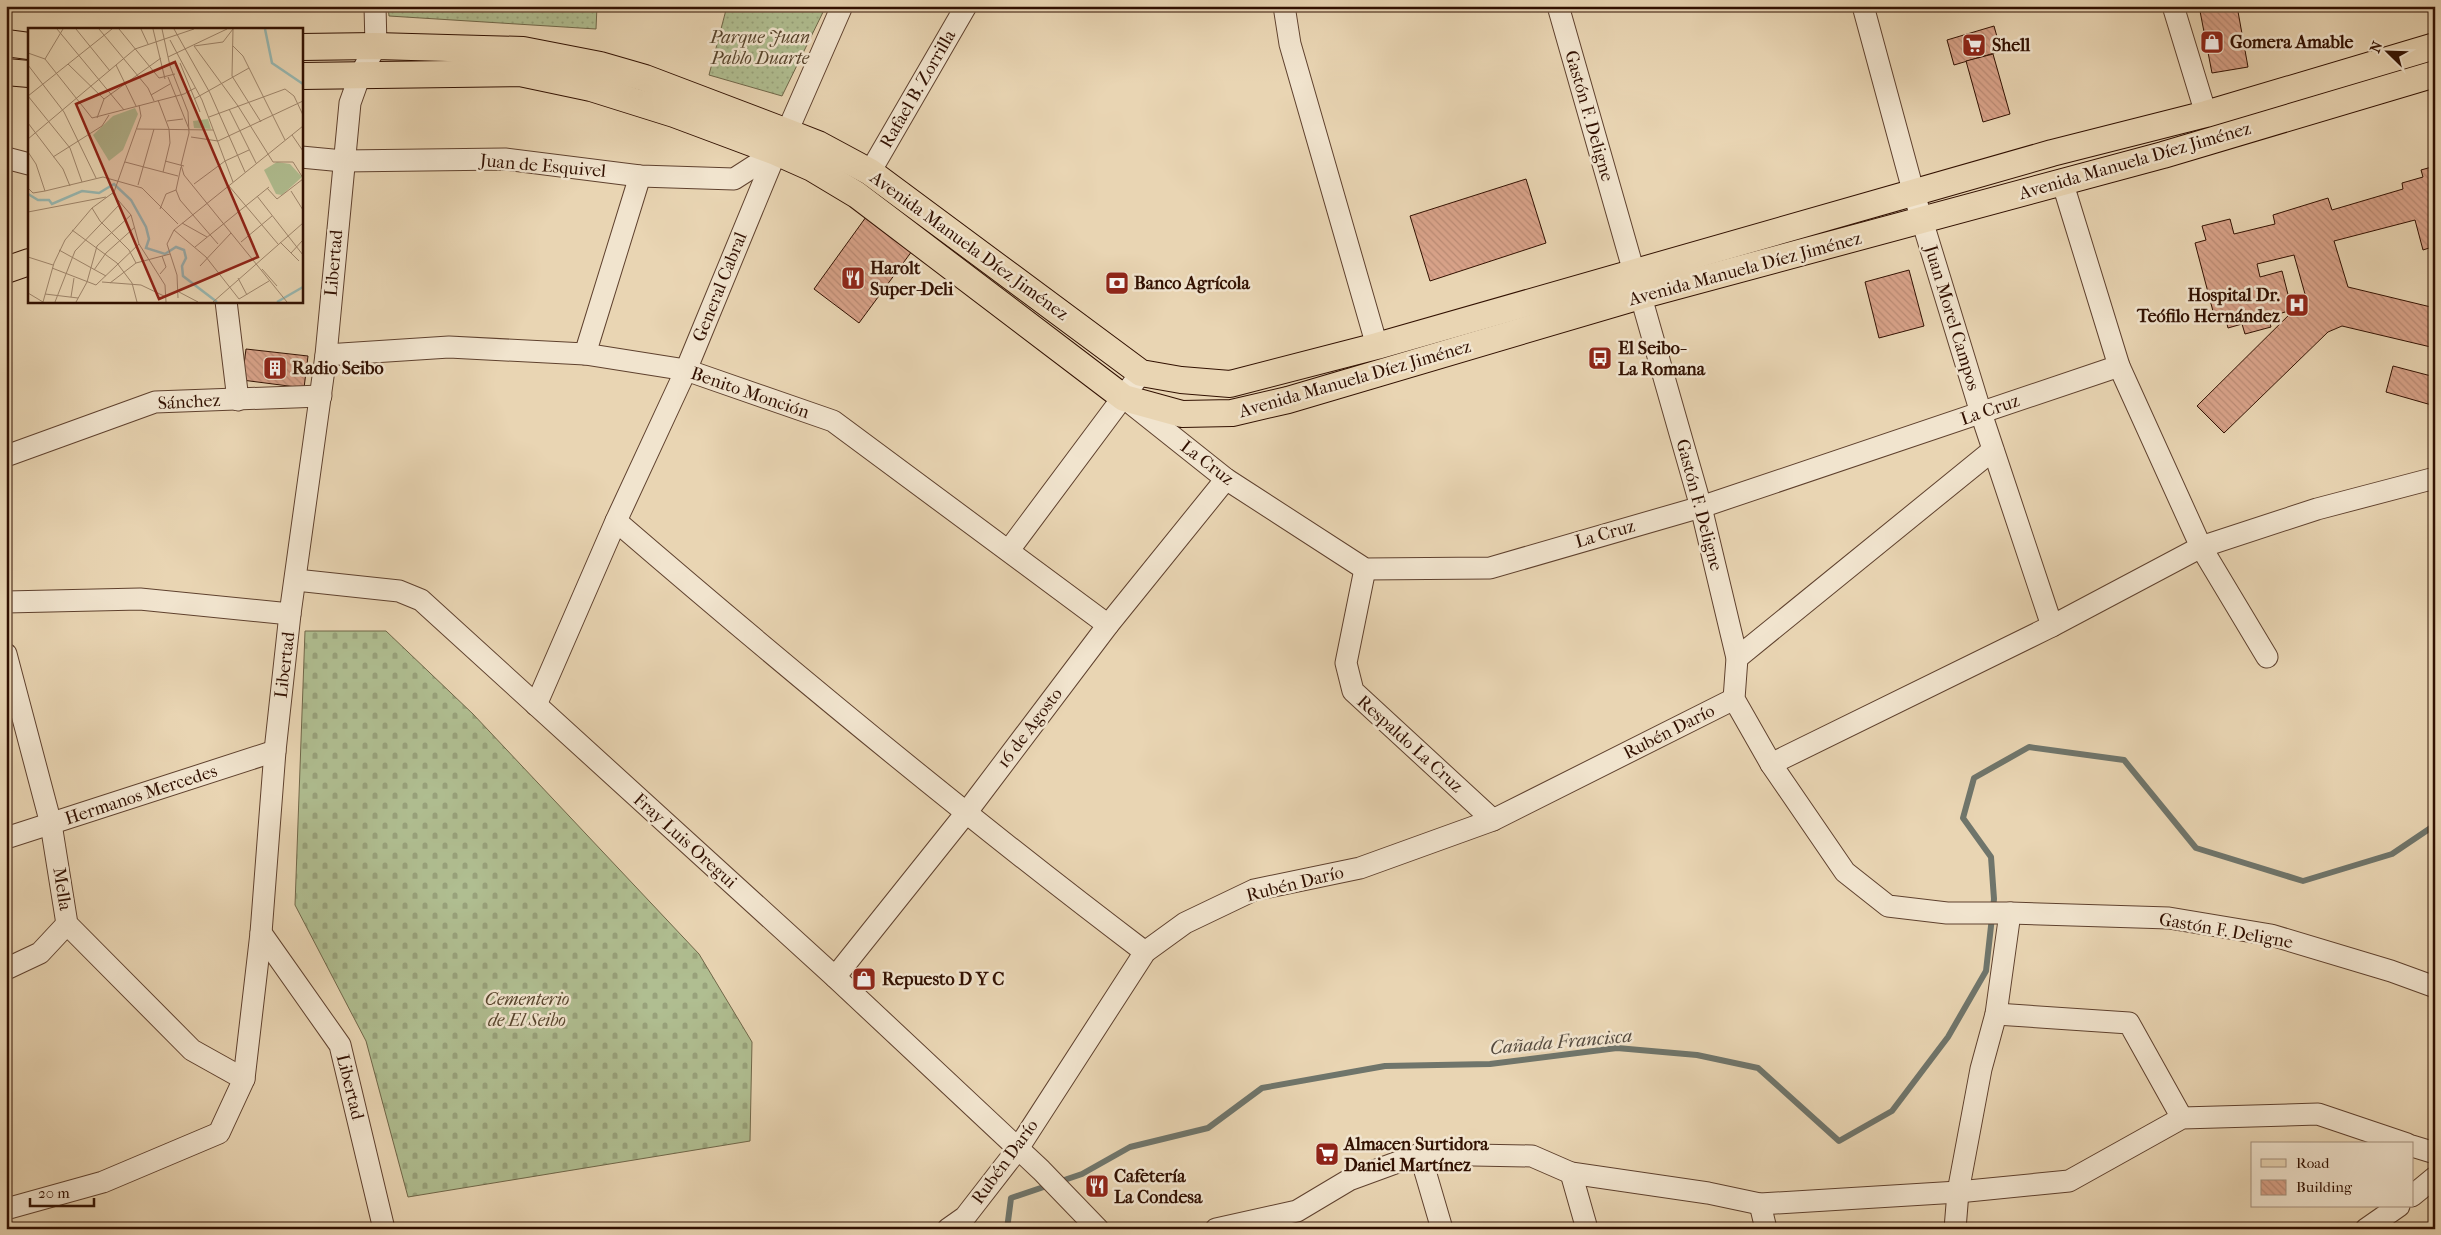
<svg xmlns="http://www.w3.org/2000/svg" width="2441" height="1235" font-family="'IM FELL French Canon',serif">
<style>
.grass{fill:url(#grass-dots);stroke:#706749}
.cemetery{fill:url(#cemetery-stones);stroke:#706749}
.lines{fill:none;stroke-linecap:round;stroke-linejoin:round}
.stream{stroke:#6f756b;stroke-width:6}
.building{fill:url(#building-back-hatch);stroke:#311001}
.minor-casing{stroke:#5f412e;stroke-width:23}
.major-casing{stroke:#311001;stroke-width:28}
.minor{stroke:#f1e4ce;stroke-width:21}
.major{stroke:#e9d5b3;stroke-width:26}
.labels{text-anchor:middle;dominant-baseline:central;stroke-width:5;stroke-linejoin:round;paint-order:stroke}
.park-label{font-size:18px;font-style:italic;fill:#57442c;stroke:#f1e4ce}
.poi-label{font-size:18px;font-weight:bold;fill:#311001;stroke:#f1e4ce;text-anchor:start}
.street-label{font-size:18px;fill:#311001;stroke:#f1e4ce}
.water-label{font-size:19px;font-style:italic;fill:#554b3f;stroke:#f1e4ce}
.inset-river{fill:none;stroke:#98b8b2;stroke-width:2.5}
.inset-road{fill:none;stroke:#9f866c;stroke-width:1}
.view{fill:#8f2418;fill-opacity:0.15;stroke:#8f2418;stroke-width:2.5}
.inset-edge{fill:none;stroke:#311001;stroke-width:2.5}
</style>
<defs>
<pattern id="grass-dots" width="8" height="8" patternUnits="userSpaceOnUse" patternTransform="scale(1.25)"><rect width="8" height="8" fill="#b0be91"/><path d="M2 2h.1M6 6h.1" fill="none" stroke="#98a27b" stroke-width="1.8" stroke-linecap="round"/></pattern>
<pattern id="cemetery-stones" width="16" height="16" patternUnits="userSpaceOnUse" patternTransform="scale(1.25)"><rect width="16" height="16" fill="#b0be91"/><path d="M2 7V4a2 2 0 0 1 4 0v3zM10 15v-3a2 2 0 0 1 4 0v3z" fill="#98a27b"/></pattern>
<pattern id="building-back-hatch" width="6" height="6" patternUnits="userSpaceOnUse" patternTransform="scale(1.25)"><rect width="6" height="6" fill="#d9a38a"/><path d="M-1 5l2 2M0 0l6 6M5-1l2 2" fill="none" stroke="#bb8b75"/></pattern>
</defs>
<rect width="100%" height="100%" fill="#e9d5b3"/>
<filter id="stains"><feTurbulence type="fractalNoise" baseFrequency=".004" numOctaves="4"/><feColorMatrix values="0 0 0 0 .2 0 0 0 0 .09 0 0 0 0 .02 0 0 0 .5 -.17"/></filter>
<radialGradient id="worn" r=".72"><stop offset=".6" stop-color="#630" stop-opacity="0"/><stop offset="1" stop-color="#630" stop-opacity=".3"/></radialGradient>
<g class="grass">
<polygon points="388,6 597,6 596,29 389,16"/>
<polygon points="727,6 826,6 782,96 709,75"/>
</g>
<polygon class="cemetery" points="305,631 386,631 473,714 699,954 752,1042 750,1141 408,1197 366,1041 295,905"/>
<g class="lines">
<polyline class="stream" points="1007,1229 1011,1198 1082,1174 1130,1147 1208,1128 1262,1088 1385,1066 1490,1064 1617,1048 1697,1055 1758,1068 1839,1141 1892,1111 1948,1037 1986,971 1994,899 1991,857 1963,818 1974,778 2029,747 2124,760 2196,848 2303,881 2392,854 2435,825"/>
</g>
<g class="building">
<polygon points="2199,6 2237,6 2248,67 2212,73"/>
<polygon points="1994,26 2001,51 1954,65 1947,40"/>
<polygon points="1993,54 2010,114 1983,122 1966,61"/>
<polygon points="2435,166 2435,246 2423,250 2415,220 2334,241 2348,287 2435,308 2435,348 2342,326 2328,332 2224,433 2197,406 2302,302 2305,294 2294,255 2257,264 2260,277 2282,271 2292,310 2268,317 2271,327 2245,334 2242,324 2228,328 2224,312 2214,315 2195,243 2206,240 2202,226 2230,219 2234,234 2275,224 2273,215 2328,198 2332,210 2403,189 2402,183 2423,177 2421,170"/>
<polygon points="1526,179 1546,243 1430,281 1410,216"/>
<polygon points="866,217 912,251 859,323 814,289"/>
<polygon points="1909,270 1924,326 1879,338 1865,282"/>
<polygon points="246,349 308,356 304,388 242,380"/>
<polygon points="2393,366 2435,377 2435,406 2386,392"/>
</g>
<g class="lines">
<g class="minor-casing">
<g id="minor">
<polyline points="1284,6 1290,44 1377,346"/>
<polyline points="1558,6 1701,507 1737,658 1734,699 1771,764 1845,872 1888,906 1947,913 2010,913 2169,918 2271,935 2391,971 2435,987"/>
<polyline points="1863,6 1914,194 1981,413 2052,626"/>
<polyline points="2173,6 2206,114"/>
<polyline points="301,157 343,161 505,159 640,176 734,179 776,152"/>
<polyline points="6,158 29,164"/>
<polyline points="870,172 966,6"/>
<polyline points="2062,181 2119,366 2201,547 2267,657"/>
<polyline points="226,301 238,400"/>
<polyline points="585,354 640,176"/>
<polyline points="326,355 449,347 585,354 686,370 833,421 1108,625"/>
<polyline points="1128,401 1226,479 1365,569 1490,568 1701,507 2119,366"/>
<polyline points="6,456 155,402 321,396"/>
<path d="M616 521C789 670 964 815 1145 952"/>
<polyline points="1009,550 1141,373"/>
<polyline points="1365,569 1346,663 1353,691 1493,820"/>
<polyline points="296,580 399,591 421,600 835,977 1041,1170 1098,1229"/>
<polyline points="6,602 140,599 290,614"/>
<polyline points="6,654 51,824 67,924 192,1050 244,1079"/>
<polyline points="1737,658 1993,450"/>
<polyline points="536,705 616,521 686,370 776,152 787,132 842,6"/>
<polyline points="1771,764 2052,626 2201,547 2317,509 2435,478"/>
<polyline points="6,838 275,751"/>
<polyline points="261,933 340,1045 384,1229"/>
<polyline points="6,969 40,953 67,924"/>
<polyline points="835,977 966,813 1108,625 1226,479"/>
<polyline points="1996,1014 2129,1023 2182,1118"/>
<polyline points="2412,1146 2435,1153"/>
<polyline points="1420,1154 1442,1229"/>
<polyline points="1571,1173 1587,1229"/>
<polyline points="2412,1196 2435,1177"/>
<polyline points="1760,1204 1766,1229"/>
<polyline points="6,1209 103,1182 219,1133 244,1079 261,933 275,751 290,614 326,355 350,103 360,75 376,46 375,6"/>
<polyline points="948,1229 965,1217 1017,1150 1145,952 1185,923 1254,890 1360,868 1493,820 1734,699"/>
<polyline points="1216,1229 1297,1211 1349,1180 1420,1154 1532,1156 1571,1173 1708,1193 1760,1204 1958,1192 2069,1181 2182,1118 2318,1114 2407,1144"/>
<polyline points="1955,1229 1958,1192 1981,1069 1996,1014 2010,913"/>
<polyline points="2366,1229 2399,1206"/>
</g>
</g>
<g class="major-casing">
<g id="major">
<polyline points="6,43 29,46"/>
<polyline points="301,47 376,46 523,50 600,65 645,78 787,132 818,144 870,172 1141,373 1181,380 1230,384 1377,346 2052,153 2206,114 2435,46"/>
<polyline points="6,72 29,74"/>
<polyline points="301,76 520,73 591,88 674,114 776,152 812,168 857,195 1124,398 1182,414 1232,413 1288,400 1640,296 2163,155 2435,74"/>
<polyline points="6,270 29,262"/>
</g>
</g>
<use href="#minor" class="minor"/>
<use href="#major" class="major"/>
</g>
<defs>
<g id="shop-square" transform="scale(1.25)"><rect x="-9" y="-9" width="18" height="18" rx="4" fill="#8f2418" stroke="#f1e4ce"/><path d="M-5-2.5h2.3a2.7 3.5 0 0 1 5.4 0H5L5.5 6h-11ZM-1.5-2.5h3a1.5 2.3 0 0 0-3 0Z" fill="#fff"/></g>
<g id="supermarket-square" transform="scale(1.25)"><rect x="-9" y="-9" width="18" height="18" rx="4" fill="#8f2418" stroke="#f1e4ce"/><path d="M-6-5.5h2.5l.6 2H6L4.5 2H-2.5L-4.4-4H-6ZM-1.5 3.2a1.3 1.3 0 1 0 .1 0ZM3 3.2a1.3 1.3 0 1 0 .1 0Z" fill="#fff"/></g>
<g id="restaurant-square" transform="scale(1.25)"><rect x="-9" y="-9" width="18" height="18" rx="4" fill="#8f2418" stroke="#f1e4ce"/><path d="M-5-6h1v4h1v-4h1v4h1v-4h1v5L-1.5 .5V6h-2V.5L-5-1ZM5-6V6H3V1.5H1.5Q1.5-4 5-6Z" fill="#fff"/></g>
<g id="bank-square" transform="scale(1.25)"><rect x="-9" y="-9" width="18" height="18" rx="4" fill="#8f2418" stroke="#f1e4ce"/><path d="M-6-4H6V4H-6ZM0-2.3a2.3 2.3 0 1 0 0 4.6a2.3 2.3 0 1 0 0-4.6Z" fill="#fff"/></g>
<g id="hospital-square" transform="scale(1.25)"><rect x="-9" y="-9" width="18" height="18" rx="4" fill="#8f2418" stroke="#f1e4ce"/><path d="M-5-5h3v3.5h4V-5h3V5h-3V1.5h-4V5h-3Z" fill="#fff"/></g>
<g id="bus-square" transform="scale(1.25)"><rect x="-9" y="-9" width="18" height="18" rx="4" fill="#8f2418" stroke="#f1e4ce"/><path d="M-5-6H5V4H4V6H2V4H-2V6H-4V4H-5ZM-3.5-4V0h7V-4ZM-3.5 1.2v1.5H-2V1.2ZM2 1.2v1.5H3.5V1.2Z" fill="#fff"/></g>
<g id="building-square" transform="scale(1.25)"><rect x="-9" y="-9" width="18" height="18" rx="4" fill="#8f2418" stroke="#f1e4ce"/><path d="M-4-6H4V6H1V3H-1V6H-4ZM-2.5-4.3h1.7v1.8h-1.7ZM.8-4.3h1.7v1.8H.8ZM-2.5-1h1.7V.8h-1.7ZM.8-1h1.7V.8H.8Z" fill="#fff"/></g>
</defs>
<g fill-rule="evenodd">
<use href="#shop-square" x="2212" y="42"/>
<use href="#supermarket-square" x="1974" y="45"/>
<use href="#restaurant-square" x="853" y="278"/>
<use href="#bank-square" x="1117" y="283"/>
<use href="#hospital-square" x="2297" y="305"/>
<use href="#bus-square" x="1600" y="358"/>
<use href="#building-square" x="275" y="368"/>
<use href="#shop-square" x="864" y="979"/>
<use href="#supermarket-square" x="1327" y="1154"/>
<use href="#restaurant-square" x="1097" y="1186"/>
</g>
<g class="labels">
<g class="park-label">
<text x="760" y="37">Parque Juan<tspan x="760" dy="21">Pablo Duarte</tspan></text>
<text x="527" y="999">Cementerio<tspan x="527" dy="21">de El Seibo</tspan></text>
</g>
<g class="poi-label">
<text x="2230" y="42">Gomera Amable</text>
<text x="1992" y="45">Shell</text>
<text x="870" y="268">Harolt<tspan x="870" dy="21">Super-Deli</tspan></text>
<text x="1134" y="283">Banco Agrícola</text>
<text x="2280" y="295" text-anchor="end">Hospital Dr.<tspan x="2280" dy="21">Teófilo Hernández</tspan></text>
<text x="1618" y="348">El Seibo-<tspan x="1618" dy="21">La Romana</tspan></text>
<text x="292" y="368">Radio Seibo</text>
<text x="882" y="979">Repuesto D Y C</text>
<text x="1344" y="1144">Almacen Surtidora<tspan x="1344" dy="21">Daniel Martínez</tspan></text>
<text x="1114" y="1176">Cafetería<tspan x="1114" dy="21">La Condesa</tspan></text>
</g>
<g class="street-label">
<text transform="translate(918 89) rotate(-60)">Rafael B. Zorrilla</text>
<text transform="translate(1589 116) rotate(74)">Gastón F. Deligne</text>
<text transform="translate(2135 161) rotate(-16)">Avenida Manuela Díez Jiménez</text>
<text transform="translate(543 166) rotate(5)">Juan de Esquivel</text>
<text transform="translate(969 246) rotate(36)">Avenida Manuela Díez Jiménez</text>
<text transform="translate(334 263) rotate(-85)">Libertad</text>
<text transform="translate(1745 269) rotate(-15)">Avenida Manuela Díez Jiménez</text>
<text transform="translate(720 287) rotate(-68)">General Cabral</text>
<text transform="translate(1952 318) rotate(73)">Juan Morel Campos</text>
<text transform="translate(1355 379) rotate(-16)">Avenida Manuela Díez Jiménez</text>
<text transform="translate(750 393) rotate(19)">Benito Monción</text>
<text transform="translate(189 402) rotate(-3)">Sánchez</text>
<text transform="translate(1990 410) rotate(-19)">La Cruz</text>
<text transform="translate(1207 463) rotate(37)">La Cruz</text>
<text transform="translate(1699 505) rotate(75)">Gastón F. Deligne</text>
<text transform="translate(1605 534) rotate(-16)">La Cruz</text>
<text transform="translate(285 665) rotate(-83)">Libertad</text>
<text transform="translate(1030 728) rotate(-53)">16 de Agosto</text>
<text transform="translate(1669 732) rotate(-27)">Rubén Darío</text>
<text transform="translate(1410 744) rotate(42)">Respaldo La Cruz</text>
<text transform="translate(141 795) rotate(-18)">Hermanos Mercedes</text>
<text transform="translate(685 841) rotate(42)">Fray Luis Oregui</text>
<text transform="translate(1295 884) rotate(-14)">Rubén Darío</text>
<text transform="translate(62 889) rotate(81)">Mella</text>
<text transform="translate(2226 931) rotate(10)">Gastón F. Deligne</text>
<text transform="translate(350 1087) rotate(76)">Libertad</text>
<text transform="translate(1005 1162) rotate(-54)">Rubén Darío</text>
</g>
<g class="water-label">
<text transform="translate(1561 1042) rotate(-5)">Cañada Francisca</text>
</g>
</g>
<g transform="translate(28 28)">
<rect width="275" height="275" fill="#e9d5b3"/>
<path d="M180 91 183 101 166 100 165 93Z" fill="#b0be91"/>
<path d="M107 80 110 86 95 122 81 133 65 107 85 88Z" fill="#b0be91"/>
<path d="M249 134 262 136 274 149 254 167 248 166 236 142Z" fill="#b0be91"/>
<path class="inset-river" d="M237 1 244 35 275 56M0 166 10 172H21L24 176 54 163 71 165 86 156 103 172 118 199 121 211 118 220 137 226 148 219 156 222 158 230 154 238 155 248 189 274M249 274 275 259"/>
<path class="inset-road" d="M29 1 96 82M48 1 82 43M71 1 120 60 126 73M91 1 131 50 147 46M113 1 120 16M125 1 137 51M134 1 142 38 160 84 161 105 153 137 156 147 259 274M146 1 182 65 217 144M205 1 204 48 233 94M142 12 174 72 205 154M166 18 210 78 245 134H265L275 150M166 18 195 14 205 1M205 18 215 28 257 112M0 25 17 31 64 90 156 66 167 60M140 29 199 1M17 31 35 1M152 35 172 84M40 36 76 71M0 37 36 84 68 150M88 37 108 78M140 49 161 101M123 67 142 56M166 71 221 40M130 72 141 101 142 115 135 144M201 81 228 135M181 89 257 61 266 68 275 87M69 90 76 71 133 30M139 93 155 91M0 95 35 141 42 158M109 101 185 102M264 107 275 123M163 109 190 113 275 73M0 111 107 21 166 1M0 124 8 136 17 163M25 129 74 98 81 87M137 133 156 138M97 134 150 148M153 139 148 162 152 172 190 216M54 154 42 120 0 68 84 1M166 156 197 133 221 122M110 157 126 101M201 158 250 216M0 160 5 165 17 163 75 149 114 160 150 196M239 160 249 171 275 151M263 163 275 182M84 165 103 187 111 216 137 257 138 274M229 168 275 227M64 180 72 193 101 222 108 235M132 181 138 166 148 162M0 184 78 169M154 195 179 209M44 202 89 235 104 255 109 274M146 202 178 229 211 271 241 253M213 214 244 188M252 214 271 233M167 219 241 159M31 222 78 248M263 225 275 212M0 229 25 237M172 238 203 205M24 240 68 257 111 216M234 241 249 258M66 242 78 225 107 199M132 246 138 239 134 228M210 250 219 267M74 254 113 257 138 269M82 255 108 235 142 226M151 264 170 274M0 265 15 274M17 266 50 270M43 269 46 250M150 270 149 247 139 216 146 202 275 98M15 274 26 235 37 212 64 180 86 164 113 88 111 77M27 274 47 223 92 176M48 274 59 254 69 218 103 187M185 274 275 195"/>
<path class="view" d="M147 34 230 229 131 271 48 76Z"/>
<rect width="275" height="275" class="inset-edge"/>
</g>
<rect width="2441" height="1235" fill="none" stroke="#e9d5b3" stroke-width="25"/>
<rect x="8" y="8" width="2426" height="1220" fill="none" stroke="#311001" stroke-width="2.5"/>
<rect x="12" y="12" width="2416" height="1210" fill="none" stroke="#311001"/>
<rect x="2251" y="1142" width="162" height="65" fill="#f1e4ce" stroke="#a48f7c"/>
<rect x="2261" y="1159" width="25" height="8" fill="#e9d5b3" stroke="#a48f7c"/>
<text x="2296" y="1168" font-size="15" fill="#311001">Road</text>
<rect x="2261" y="1180" width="25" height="15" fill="url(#building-back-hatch)" stroke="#a48f7c"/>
<text x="2296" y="1192" font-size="15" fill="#311001">Building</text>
<g transform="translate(2388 52) rotate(293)" stroke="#f1e4ce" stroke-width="4" paint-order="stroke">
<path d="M0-4L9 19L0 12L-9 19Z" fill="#311001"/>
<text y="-8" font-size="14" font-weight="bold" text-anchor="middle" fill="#311001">N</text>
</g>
<path d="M30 1198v8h64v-8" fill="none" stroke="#311001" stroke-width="2.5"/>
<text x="38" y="1198" font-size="15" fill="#311001" stroke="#f1e4ce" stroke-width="4" paint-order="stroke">20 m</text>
<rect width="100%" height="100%" filter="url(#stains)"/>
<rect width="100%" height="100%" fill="url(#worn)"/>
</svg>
